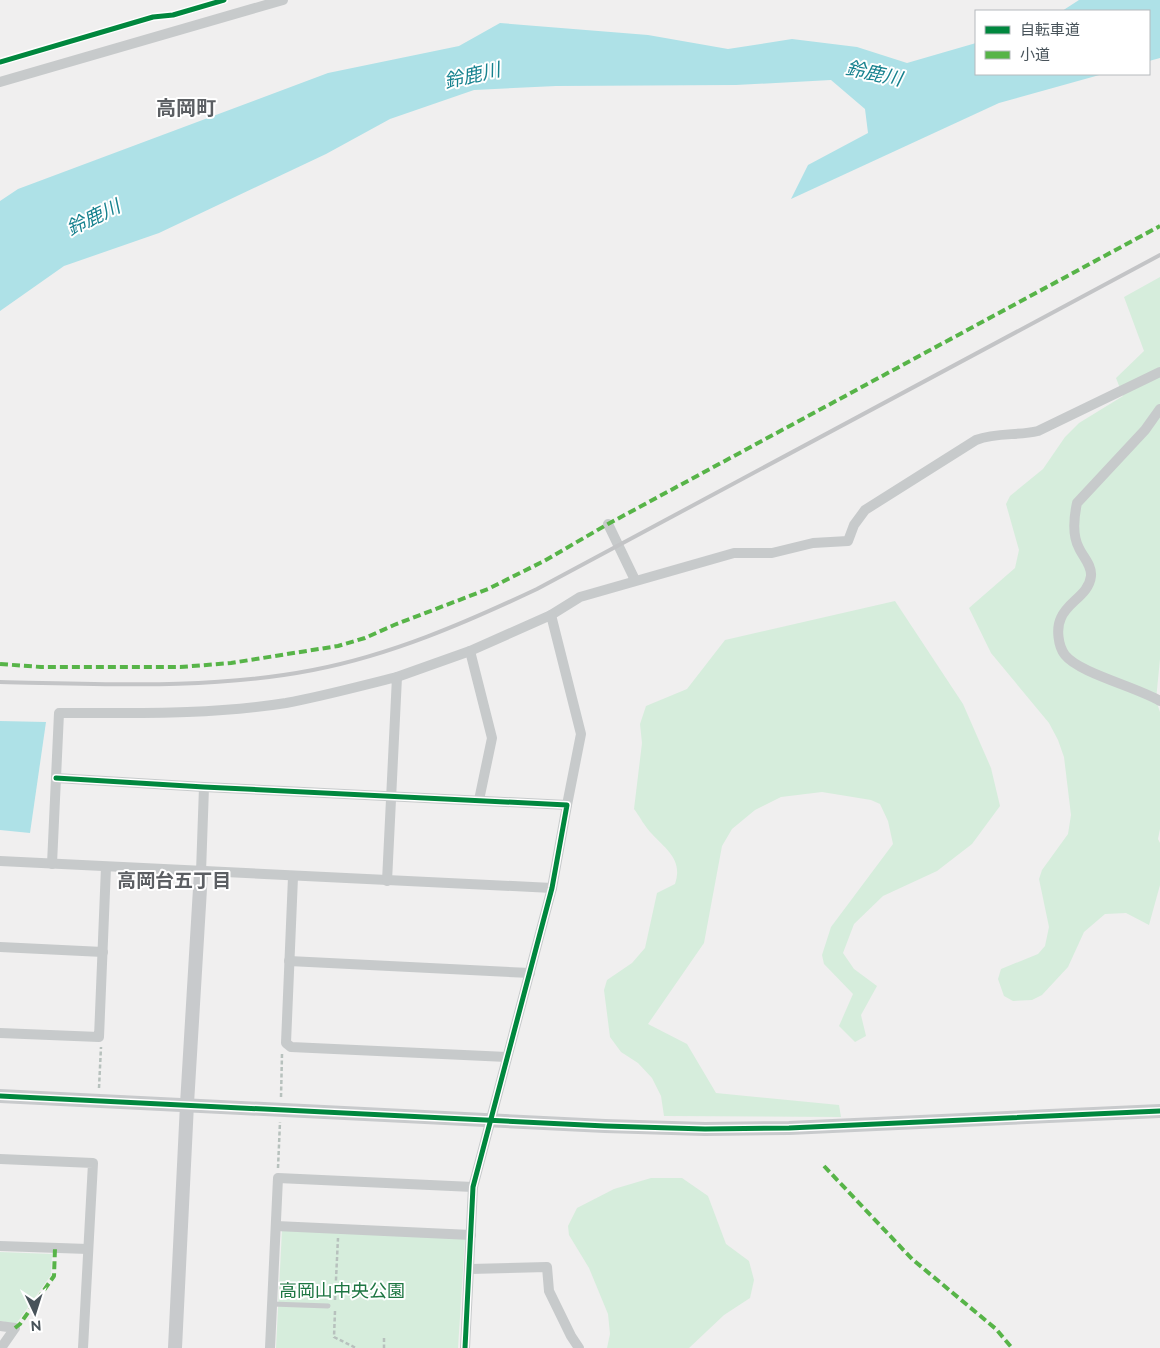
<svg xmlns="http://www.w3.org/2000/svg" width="1160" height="1348" font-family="Raleway,'Noto Sans JP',sans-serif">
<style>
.green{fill:#d6eddc}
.water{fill:#aee1e7}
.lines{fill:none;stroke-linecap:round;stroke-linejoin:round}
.path{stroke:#b7c1bd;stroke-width:2.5;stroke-dasharray:4 2.5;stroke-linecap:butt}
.lane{stroke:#c7cacb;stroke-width:5}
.street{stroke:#c7cacb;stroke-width:10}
.secondary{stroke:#c8cacc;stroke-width:14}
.rail{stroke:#c3c4c6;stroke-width:4}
.quiet{stroke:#57b448;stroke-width:4;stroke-dasharray:8 4;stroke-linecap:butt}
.cycleway-casing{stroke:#fff;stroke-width:8}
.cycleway{stroke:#00873e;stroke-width:5}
.labels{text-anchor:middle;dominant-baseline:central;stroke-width:4;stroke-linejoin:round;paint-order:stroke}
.park-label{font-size:18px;fill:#1e7642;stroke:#fff}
.water-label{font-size:19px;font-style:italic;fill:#17828f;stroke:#fff}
.neighbourhood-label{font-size:19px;font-weight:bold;fill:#5c5f63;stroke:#fff}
.quarter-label{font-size:20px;font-weight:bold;fill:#5c5f63;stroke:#fff}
</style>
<rect width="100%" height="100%" fill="#f0efef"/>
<g class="green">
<polygon points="1160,277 1160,659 1156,700 1160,712 1160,829 1158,839 1160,843 1160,885 1149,925 1126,913 1105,914 1084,932 1068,967 1042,995 1032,1000 1013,1001 1004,996 998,979 1001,969 1038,954 1045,946 1049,927 1039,879 1042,870 1068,834 1071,815 1064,757 1058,740 1049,723 991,653 969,608 1015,568 1019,550 1006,504 1010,496 1043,469 1065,437 1079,423 1123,396 1116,378 1144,351 1124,297"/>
<path d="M895 601 963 704 991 768 1000 806 972 844 937 871 883 896 854 924 843 953 854 969 877 986 861 1015 866 1036 855 1042 839 1026 853 994 824 964 822 955 831 927 893 844 888 821 880 804 871 800 822 792 781 797 755 810 732 829 722 846 704 943 648 1024 687 1044 716 1093 839 1105 841 1117 664 1116 661 1096 652 1078 638 1063 621 1052 610 1037 604 990 607 980 632 963 645 948 657 893 675 884C683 860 667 850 652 834 645 827 640 817 634 809L642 743 640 724 646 706 687 689 725 640Z"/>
<polygon points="651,1178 682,1178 708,1196 726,1244 749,1261 754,1280 750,1298 724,1315 689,1348 607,1348 610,1334 608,1314 589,1268 569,1235 568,1226 577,1208 614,1189"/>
<polygon points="282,1230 465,1239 458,1348 276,1348"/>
<polygon points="0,1252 52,1254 51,1275 16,1324 0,1321"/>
</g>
<g class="water">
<polygon points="1079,0 1160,0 1160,58 1149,61 1149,11 1062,11"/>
<polygon points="500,23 648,35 728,49 792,39 857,47 907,63 976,43 976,74 1103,74 999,103 791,199 808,165 868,133 865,109 831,80 736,85 556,86 474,90 390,119 326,154 159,233 64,266 0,311 0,201 18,189 328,73 459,46"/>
<polygon points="0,721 46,722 30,833 0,830"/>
</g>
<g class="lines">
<g class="path">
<polyline points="99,1088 101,1047"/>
<polyline points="281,1097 282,1054"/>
<polyline points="278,1168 280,1122"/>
<polyline points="335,1300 338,1238"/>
<polyline points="335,1311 334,1337 356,1348"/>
<polyline points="384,1338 384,1348"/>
</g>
<polyline class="lane" points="272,1304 328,1306"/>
<g class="street">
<polyline points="0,82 283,0"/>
<path d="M1160 409 1145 430 1077 503C1074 517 1072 535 1079 548 1083 557 1092 565 1091 576 1089 595 1067 602 1061 618 1056 628 1058 646 1065 655 1079 673 1137 687 1160 701"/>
<polyline points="608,524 635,580"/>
<path d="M551 615 580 597 734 553H772L813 543 848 541 854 525 865 510 976 440C997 432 1017 436 1038 431L1160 372"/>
<polyline points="470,651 492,738 479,800"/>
<polyline points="397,677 470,651 551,615 581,734 567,805"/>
<polyline points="56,778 204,787 567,805 552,888 473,1187 465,1348"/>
<polyline points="0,861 552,888"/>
<path d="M52 864 59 713C135 713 211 715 286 703 324 696 360 686 397 677L387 881"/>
<polyline points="201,872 204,787"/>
<polyline points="293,877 286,1043 291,1047 507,1057"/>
<polyline points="0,947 103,952"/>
<polyline points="289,961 530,973"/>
<polyline points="0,1033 99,1037 106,867"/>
<polyline points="0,1159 93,1163 83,1348"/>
<polyline points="276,1226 471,1235"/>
<polyline points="0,1246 88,1249"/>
<polyline points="470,1269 547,1267 549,1291 571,1336 579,1348"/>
<polyline points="0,1326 15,1328 1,1348"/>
<polyline points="270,1348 278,1178 473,1187"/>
</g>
<g class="secondary">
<polyline points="0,1096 605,1126 705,1129 789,1128 1160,1111"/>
<polyline points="175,1348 187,1104 201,872"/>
</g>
<path class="rail" d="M0 682C105 684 210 690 313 670 391 655 465 623 537 589L1160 255"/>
<g class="quiet">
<polyline points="0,664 41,667 180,667 231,663 338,646 365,638 394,625 488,589 544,561 608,524 1160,226"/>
<polyline points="824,1166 912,1259 996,1329 1012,1348"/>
<polyline points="15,1328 20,1324 54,1276 55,1248"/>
</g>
<g class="cycleway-casing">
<g id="cycleway">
<polyline points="0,62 153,17 173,15 224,0"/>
<polyline points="56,778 204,787 567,805 552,888 473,1187 465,1348"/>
<polyline points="0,1096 605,1126 705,1129 789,1128 1160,1111"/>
</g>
</g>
<use href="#cycleway" class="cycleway"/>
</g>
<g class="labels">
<g class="park-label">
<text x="342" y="1290">高岡山中央公園</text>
</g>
<g class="water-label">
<text transform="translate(874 73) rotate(12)">鈴鹿川</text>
<text transform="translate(472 75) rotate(-13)">鈴鹿川</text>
<text transform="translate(93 217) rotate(-26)">鈴鹿川</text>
</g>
<g class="neighbourhood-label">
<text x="174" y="880">高岡台五丁目</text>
</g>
<g class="quarter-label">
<text x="186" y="108">高岡町</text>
</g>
</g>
<rect x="975" y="10" width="175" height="65" fill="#ffffff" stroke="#b6babd"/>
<rect x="985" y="26" width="25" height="8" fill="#00873e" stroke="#b6babd"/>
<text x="1020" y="35" font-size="15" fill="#48535a">自転車道</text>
<rect x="985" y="51" width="25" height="8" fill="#57b448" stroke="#b6babd"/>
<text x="1020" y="60" font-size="15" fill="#48535a">小道</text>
<g transform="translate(35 1313) rotate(176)" stroke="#ffffff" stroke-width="4" paint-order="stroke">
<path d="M0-4L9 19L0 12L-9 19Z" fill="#48535a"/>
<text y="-8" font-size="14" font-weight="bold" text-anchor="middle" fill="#48535a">N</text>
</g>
</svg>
